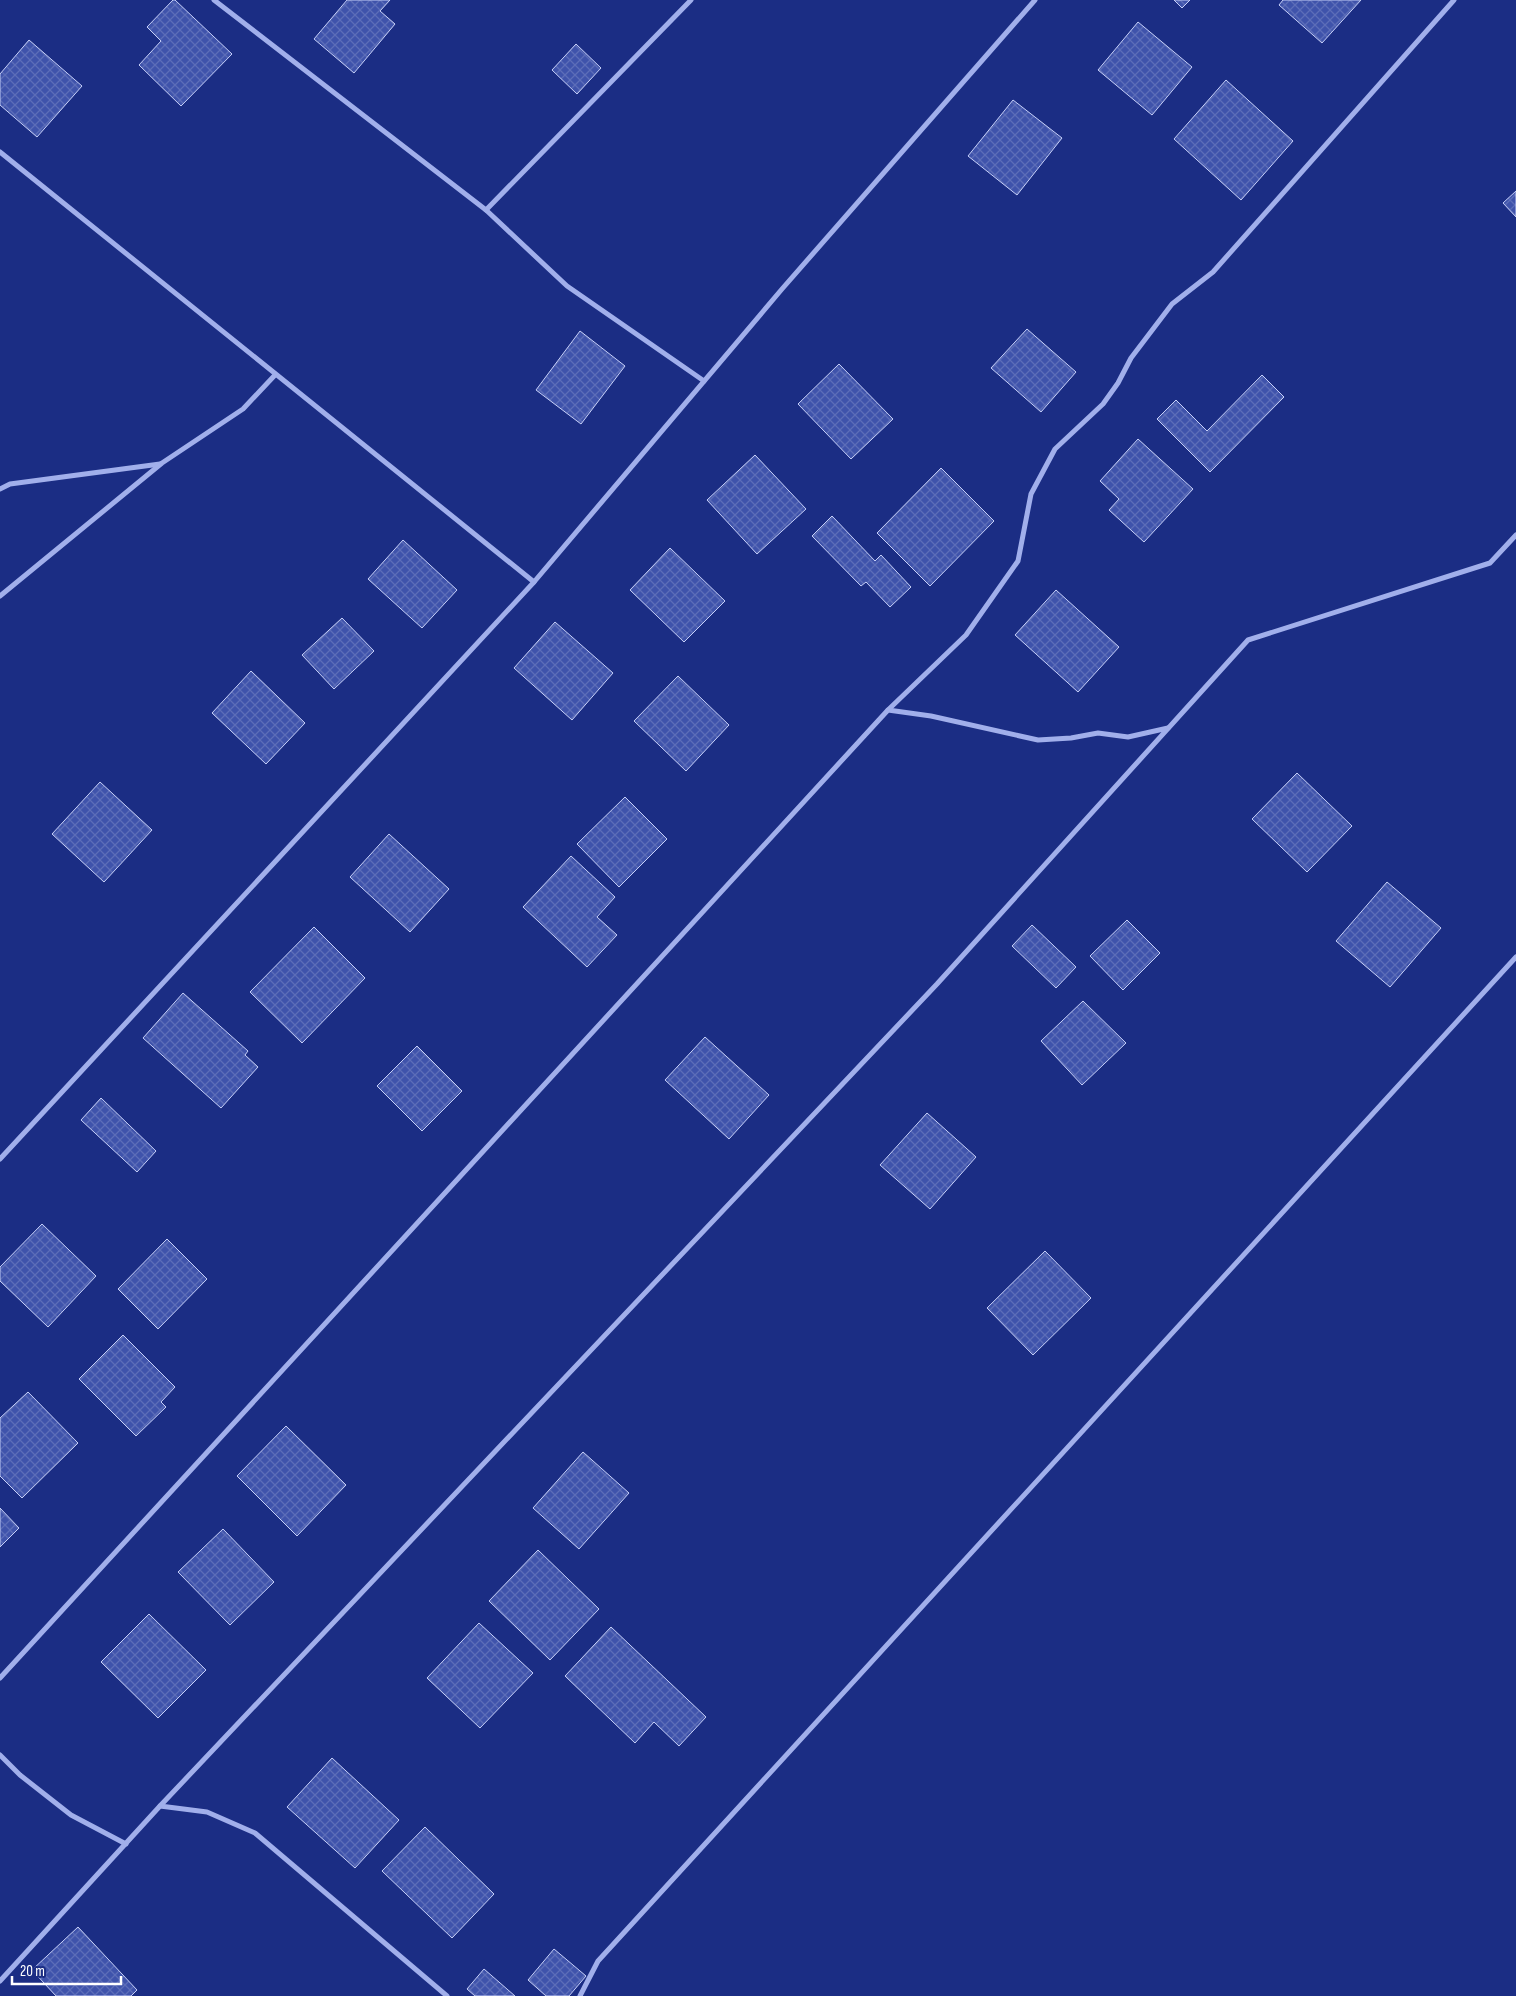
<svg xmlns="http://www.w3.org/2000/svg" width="1516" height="1996" font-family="'Sofia Sans Condensed',sans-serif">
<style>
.building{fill:url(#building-cross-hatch);stroke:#c6cff8}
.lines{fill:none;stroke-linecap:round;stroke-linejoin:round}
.minor{stroke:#a1afeb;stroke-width:5}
</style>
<defs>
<pattern id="building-cross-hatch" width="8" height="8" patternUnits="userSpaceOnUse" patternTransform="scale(1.25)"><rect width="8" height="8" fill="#3f53ab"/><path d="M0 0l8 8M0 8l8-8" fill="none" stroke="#5c6db8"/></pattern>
</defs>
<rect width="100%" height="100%" fill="#1b2d84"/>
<g class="building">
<polygon points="173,0 175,0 232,54 181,106 139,65 161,41 147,27"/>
<polygon points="347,0 390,0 380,11 395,24 354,73 314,39"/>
<polygon points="1174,0 1190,0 1182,8"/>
<polygon points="1283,0 1361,0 1322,43 1279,5"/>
<polygon points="1138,22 1192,67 1152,115 1098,70"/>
<polygon points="29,40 82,86 37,137 0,105 0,74"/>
<polygon points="576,44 601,68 577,94 552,70"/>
<polygon points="1226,80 1293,141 1241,200 1174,139"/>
<polygon points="1013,100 1062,138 1017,195 968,156"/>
<polygon points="1516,191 1516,217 1503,203"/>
<polygon points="1027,329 1076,372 1041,412 991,368"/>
<polygon points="580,331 625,366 581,424 536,390"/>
<polygon points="839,364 893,419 851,459 798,404"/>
<polygon points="1262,375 1284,397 1210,472 1157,419 1176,400 1207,431"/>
<polygon points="1138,439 1193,489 1144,542 1109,510 1119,499 1100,481"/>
<polygon points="755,455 806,509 757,554 707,500"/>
<polygon points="941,468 994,521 930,586 877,533"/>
<polygon points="832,516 875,561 881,555 911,587 890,607 866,582 861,586 812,536"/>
<polygon points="403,540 457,590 422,628 368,579"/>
<polygon points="670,548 725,601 684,642 630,590"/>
<polygon points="1056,590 1119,647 1078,692 1015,635"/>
<polygon points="342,618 374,651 334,689 302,655"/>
<polygon points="555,622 613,673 572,720 514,668"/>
<polygon points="251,671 305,723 266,764 212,713"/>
<polygon points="678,676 729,725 686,771 634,721"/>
<polygon points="1297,773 1352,826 1307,872 1252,819"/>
<polygon points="100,782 152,830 104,882 52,834"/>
<polygon points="625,797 667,839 619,887 577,844"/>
<polygon points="389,834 449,889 410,932 350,877"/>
<polygon points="571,856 615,897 597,917 617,935 587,967 523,907"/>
<polygon points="1387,882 1441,928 1390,987 1336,941"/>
<polygon points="1127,920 1160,953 1123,990 1090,956"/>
<polygon points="1032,925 1076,967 1056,988 1012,946"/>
<polygon points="314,927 365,978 302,1043 250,992"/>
<polygon points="183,993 248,1051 245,1055 258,1067 221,1108 143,1038"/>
<polygon points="1083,1001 1126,1043 1082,1085 1041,1041"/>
<polygon points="705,1037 769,1095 729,1139 665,1080"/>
<polygon points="417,1046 462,1091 422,1131 377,1086"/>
<polygon points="101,1098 156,1151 137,1172 81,1120"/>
<polygon points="927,1113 976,1157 930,1209 880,1165"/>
<polygon points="42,1224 96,1276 48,1327 0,1281 0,1267"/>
<polygon points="167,1239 207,1279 158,1329 118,1289"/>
<polygon points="1045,1251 1091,1298 1033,1355 987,1308"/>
<polygon points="123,1335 175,1387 161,1402 166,1407 136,1436 79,1379"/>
<polygon points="28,1392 78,1443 22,1498 0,1476 0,1418"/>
<polygon points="286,1426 346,1485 297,1536 237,1476"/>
<polygon points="583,1452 629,1493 579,1549 533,1508"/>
<polygon points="0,1508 19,1528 0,1547"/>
<polygon points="223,1529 274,1582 230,1625 178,1572"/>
<polygon points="538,1550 599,1609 550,1660 489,1601"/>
<polygon points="149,1614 206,1670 158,1718 101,1662"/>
<polygon points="479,1623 533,1673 480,1728 427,1678"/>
<polygon points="611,1627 706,1717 679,1746 654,1722 635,1743 565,1676"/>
<polygon points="332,1758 399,1820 355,1868 287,1807"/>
<polygon points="425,1827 494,1894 452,1938 382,1871"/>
<polygon points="78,1927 137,1990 131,1996 56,1996 32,1970"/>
<polygon points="554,1949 586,1976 569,1996 546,1996 528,1980"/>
<polygon points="484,1969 515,1996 475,1996 467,1989"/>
</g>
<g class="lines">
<g class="minor">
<polyline points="214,0 486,210 567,286 704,381"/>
<polyline points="0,152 534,582"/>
<polyline points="486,210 691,0"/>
<polyline points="0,489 10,484 160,464"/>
<polyline points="0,596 162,463 243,409 275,375"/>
<polyline points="888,710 966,635 1018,561 1031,494 1055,449 1103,404 1118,383 1131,358 1172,304 1213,272 1454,0"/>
<polyline points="0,1159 534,582 782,289 1035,0"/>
<polyline points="0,1678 888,710 931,716 1038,740 1071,738 1098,733 1128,737 1168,728"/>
<polyline points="0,1755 20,1775 71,1815 126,1844"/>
<polyline points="160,1806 207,1812 255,1833 447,1996"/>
<polyline points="0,1981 160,1806 937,984 1248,640 1490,563 1516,535"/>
<polyline points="580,1996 598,1961 1516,957"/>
</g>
</g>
<path d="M12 1976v8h109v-8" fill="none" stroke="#ffffff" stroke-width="2.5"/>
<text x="20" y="1976" font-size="15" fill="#ffffff" stroke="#1b2d84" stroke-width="4" paint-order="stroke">20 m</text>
</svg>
